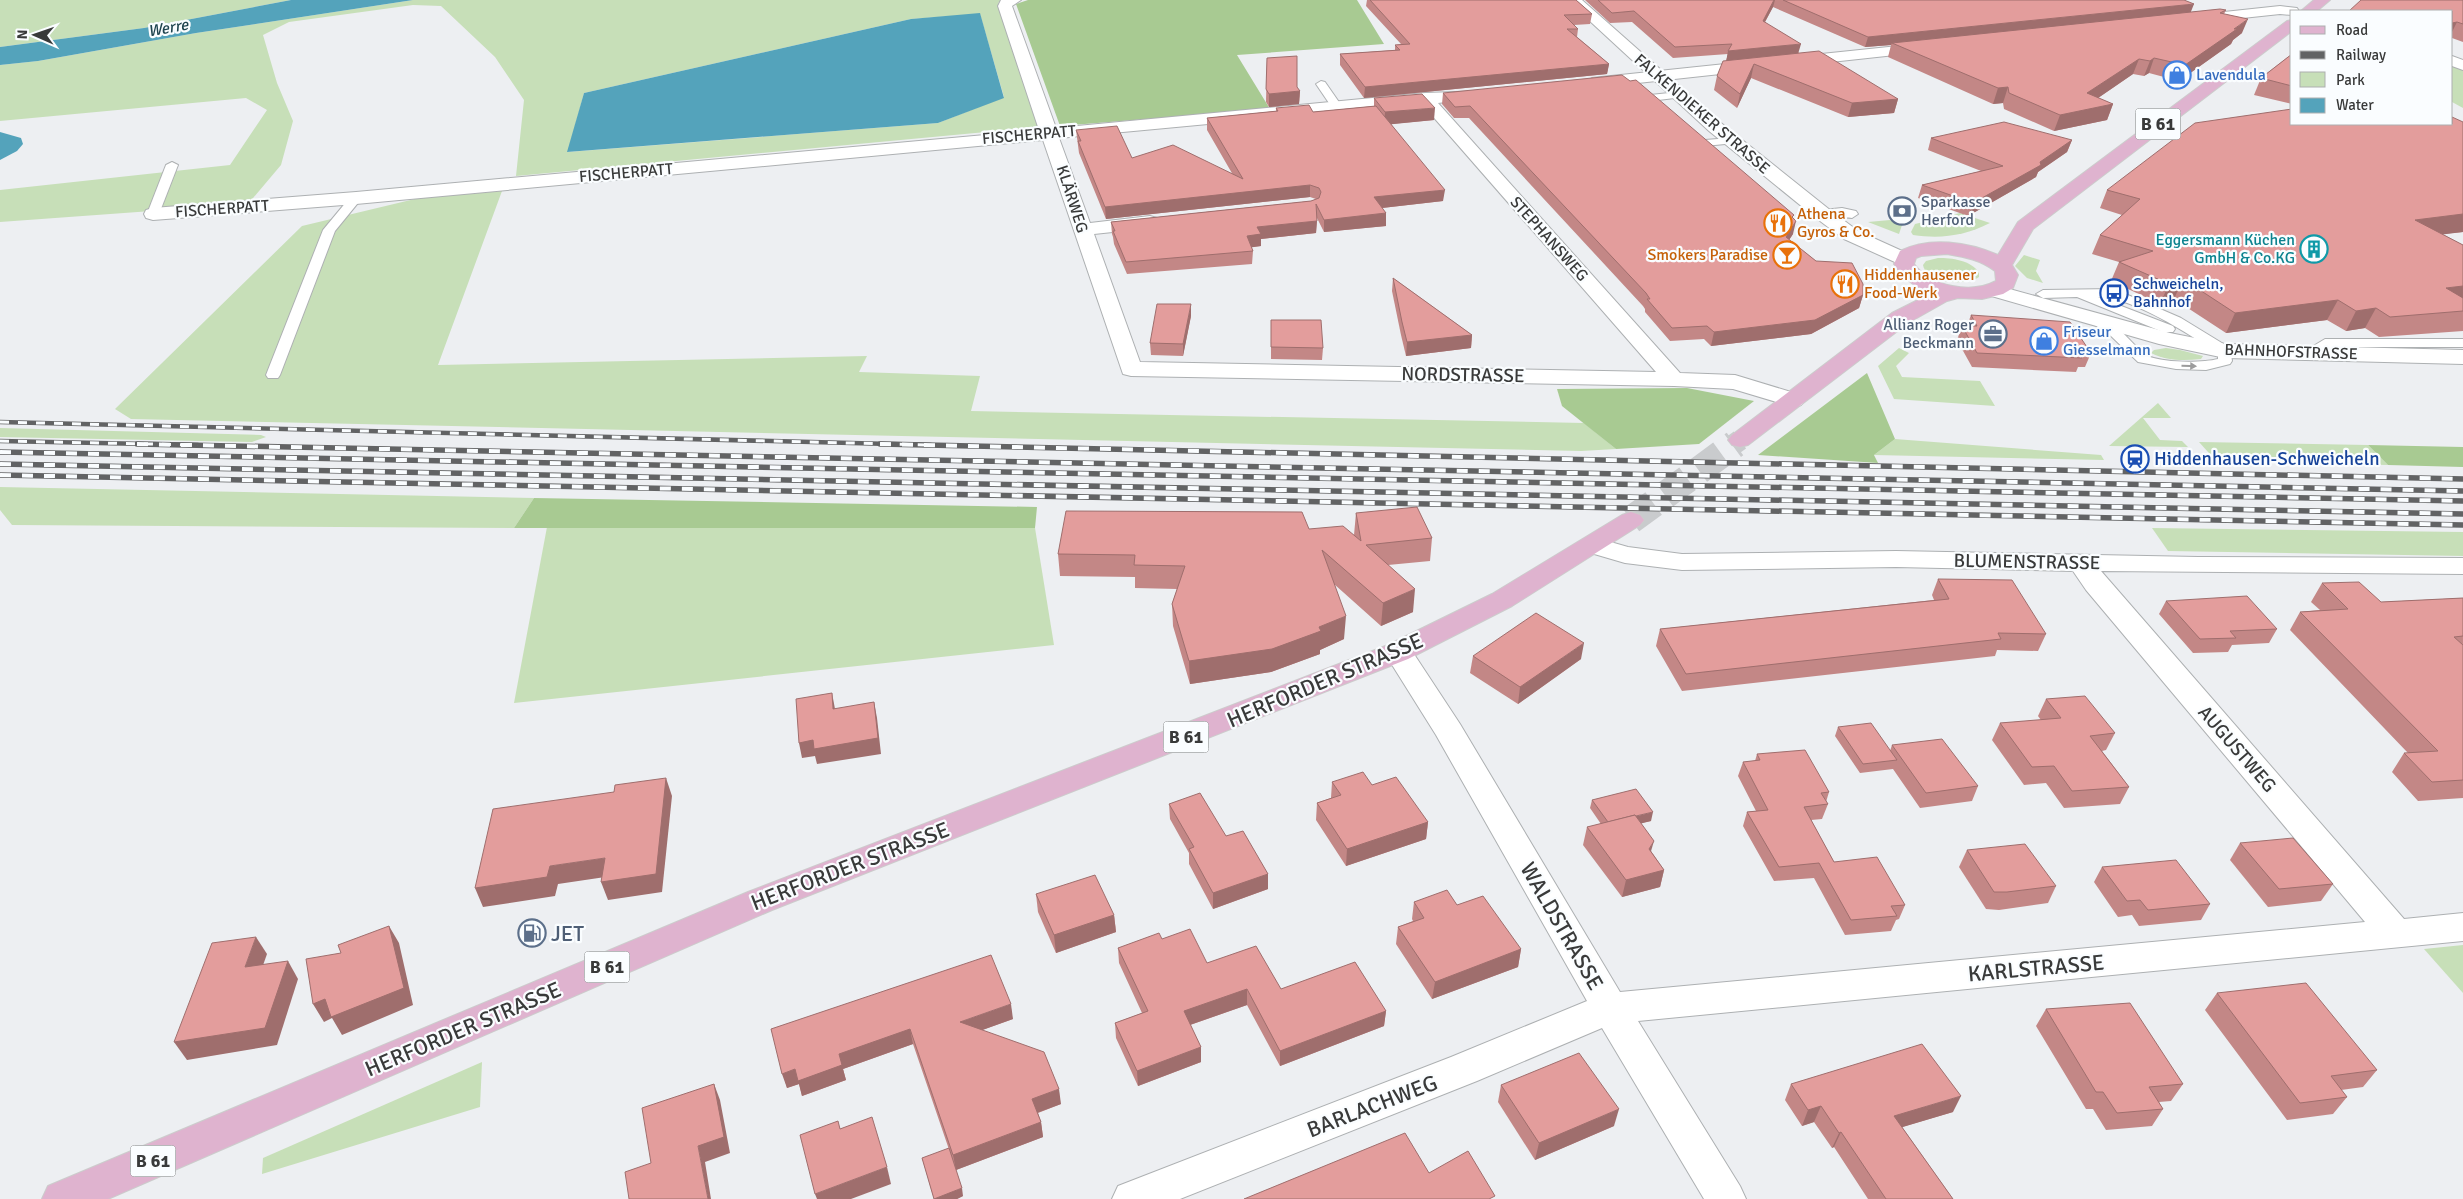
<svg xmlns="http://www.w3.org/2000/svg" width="2463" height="1199" font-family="Signika,sans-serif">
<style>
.green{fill:#c7dfb8;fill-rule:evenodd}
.forest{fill:#a8ca92}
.water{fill:#54a3bb}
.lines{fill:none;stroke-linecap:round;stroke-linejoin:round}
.primary-tunnel-far1{stroke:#c9cbcd;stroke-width:21;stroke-dasharray:21 11;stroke-linecap:butt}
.primary-tunnel{stroke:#c9cbcd;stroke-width:28;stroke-dasharray:28 14;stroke-linecap:butt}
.service-casing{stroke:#adb0b2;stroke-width:2}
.minor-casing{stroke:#adb0b2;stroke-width:2}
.tertiary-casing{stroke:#adb0b2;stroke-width:2}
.primary-casing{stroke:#ccc;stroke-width:2}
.service{fill:#fff;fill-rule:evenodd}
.minor{fill:#fff;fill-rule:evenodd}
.tertiary{fill:#fff;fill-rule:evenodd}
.primary{fill:#dfb3cf;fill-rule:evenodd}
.rail-far1-casing{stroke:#626364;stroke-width:4.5}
.rail-casing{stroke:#626364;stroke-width:5.5}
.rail-far1{stroke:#fafdff;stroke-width:3;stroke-dasharray:9;stroke-linecap:butt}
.rail{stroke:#fafdff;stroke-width:4;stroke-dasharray:11;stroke-linecap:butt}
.wall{fill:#c38786}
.shaded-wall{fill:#9f6e6d}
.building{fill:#e39d9c;stroke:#9f6e6d}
.oneway{fill:#9c9c9c}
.labels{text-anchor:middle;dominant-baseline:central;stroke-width:4.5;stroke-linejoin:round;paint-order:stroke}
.far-water-label{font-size:16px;font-style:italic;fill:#1f444f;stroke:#fafdff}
.far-shop-label{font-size:16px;fill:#366cbe;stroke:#fafdff;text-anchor:start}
.far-street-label{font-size:16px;fill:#393a3a;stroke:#fafdff}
.far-service-label{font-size:16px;fill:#4e5e75;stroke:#fafdff;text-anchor:start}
.far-food-label{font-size:16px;fill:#c56008;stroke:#fafdff;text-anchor:start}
.far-culture-label{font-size:16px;fill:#0d838f;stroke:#fafdff;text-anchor:end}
.far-transit-label{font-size:16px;fill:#164399;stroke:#fafdff;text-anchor:start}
.shield{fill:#fafdff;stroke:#737475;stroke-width:1}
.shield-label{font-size:18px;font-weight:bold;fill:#393a3a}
.street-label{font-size:19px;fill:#393a3a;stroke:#fafdff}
.transit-label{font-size:19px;fill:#164399;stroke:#fafdff;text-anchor:start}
.near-street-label{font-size:22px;fill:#393a3a;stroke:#fafdff}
.near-service-label{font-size:22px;fill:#4e5e75;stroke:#fafdff;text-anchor:start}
</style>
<rect width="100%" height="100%" fill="#edeff2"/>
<g class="green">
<polygon points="0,0 291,0 144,28 0,47"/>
<path d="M413 0H1002L998 3 1040 127 516 176 524 100 495 57 441 6 413 5 289 22 263 35 277 83 293 121 281 165 248 204 0 222V190L230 165 267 110 246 98 0 121V65L38 61 196 33ZM980 14 1004 97 938 123 568 152 584 93 911 19Z"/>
<polygon points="2452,65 2463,69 2463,108 2452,102"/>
<polygon points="502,191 438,365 867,356 859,372 980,376 971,411 1584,423 1616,449 1581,451 131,419 115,409 302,226 419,198"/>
<path d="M1960 213 1990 223C1964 236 1941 239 1913 235L1911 232 1915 224Z"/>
<polygon points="1890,220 1902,225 1899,234 1868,222"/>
<polygon points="2024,255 2040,260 2036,271 2043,283 2027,278 2015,266"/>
<path d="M1938 258C1952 258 1971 260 1979 273V277C1966 286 1927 284 1923 265L1926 261Z"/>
<polygon points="1899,348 1909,353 1896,366 1902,377 1980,381 1995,406 1894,399 1878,366"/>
<path d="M2166 348 2180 350 2203 356 2201 359C2184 361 2166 361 2151 353L2154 350Z"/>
<polygon points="2158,403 2171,418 2143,418 2160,440 2182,441 2188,447 2109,446"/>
<polygon points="0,428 261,435 266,437 252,442 0,437"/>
<polygon points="1895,439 2101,455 2104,460 1874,455"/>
<polygon points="2199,442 2368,445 2388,465 2283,463 2278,458 2255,458 2259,463 2217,462"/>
<polygon points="0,487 534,498 514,528 12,525 0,510"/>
<polygon points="547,527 1035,528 1054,645 514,703"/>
<polygon points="2152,528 2463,532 2463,556 2168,551"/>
<polygon points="2463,945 2463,993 2424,949"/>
<polygon points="482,1062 480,1107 262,1174 263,1158"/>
</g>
<g class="forest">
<polygon points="1028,0 1357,0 1384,44 1237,55 1270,109 1060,126 1016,4"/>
<polygon points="1867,373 1895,439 1874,455 1878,463 1758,455"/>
<polygon points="1687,388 1754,401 1699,444 1616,449 1562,406 1557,389"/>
<polygon points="2368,445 2463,447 2463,467 2388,465"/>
<polygon points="534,498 1037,507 1035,528 514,528"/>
</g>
<g class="water">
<polygon points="291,0 413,0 196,33 38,61 0,65 0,47 144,28"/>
<polygon points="980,13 1004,98 938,123 567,152 584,93 911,19"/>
<polygon points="0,132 21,138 23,144 17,151 0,160"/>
</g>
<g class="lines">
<polyline class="primary-tunnel-far1" points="1733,445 1740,440"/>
<polyline class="primary-tunnel" points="1631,520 1735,444"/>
<g class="service-casing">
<g id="service">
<polygon points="1321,81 1325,82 1341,105 1341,109 1333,109 1316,84"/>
<polygon points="1679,92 1683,93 1683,97 1650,101 1645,98 1650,95"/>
<polygon points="1731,138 1735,139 1735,143 1705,146 1699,143 1705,140"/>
<polygon points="172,162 178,165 159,214 157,217 149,217 147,214 166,165"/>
<polygon points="356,194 362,198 335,231 280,375 278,378 268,378 266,375 323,230 352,195"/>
<path d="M1842 208 1856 211 1858 214 1852 218C1842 216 1824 221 1817 214L1823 210Z"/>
<path d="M2114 289 2181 318 2230 348 2232 361 2230 364 2206 370 2176 369 2138 362 2111 336 2088 320 2086 317 2088 314C2110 309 2131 347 2148 356 2163 363 2202 363 2218 359V353C2188 334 2133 297 2098 297L2173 326 2175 329 2173 332H2163L2077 297 2043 298 2036 294 2043 290Z"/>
<polygon points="2325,339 2463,339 2463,347 2328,347 2325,349 2329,354 2327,357 2317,357 2310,348"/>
</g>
</g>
<g class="minor-casing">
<g id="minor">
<path d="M1001 0H1021L1012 6 1056 128 1425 93 1486 91 1488 94 1486 97 1438 103 1680 373 1735 375 1801 395 1805 400 1801 405 1793 407 1733 389 1674 386 1131 376 1123 374 1043 140 356 204 153 220 146 218 144 214 146 210 153 208 356 192 1039 130 998 6ZM1422 104 1656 372 1140 362 1094 234 1150 228 1157 226 1160 222 1157 218 1150 216 1090 223 1059 138Z"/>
<polygon points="2280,6 2297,8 2299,11 2292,11 2292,15 2280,14 2196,23 2189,19 2196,15"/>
<polygon points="1927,43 1932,45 1935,48 1932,51 1592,88 1584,83 1592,78"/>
<polygon points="2452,56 2463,60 2463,70 2452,66"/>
<polygon points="1995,285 2170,333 2225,344 2463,350 2463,364 2225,358 2159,344 1988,295 1985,291 1988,287"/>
<polygon points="1593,537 1628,547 1682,554 1896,551 2198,557 2463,558 2463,574 2101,571 2404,919 2463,913 2463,941 1638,1021 1740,1186 1746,1199 1704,1199 1602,1028 1477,1081 1180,1199 1112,1199 1118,1186 1451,1057 1587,1001 1436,735 1384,652 1388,645 1398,643 1408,645 1460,724 1620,992 2365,922 2086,590 2073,571 1896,567 1682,570 1625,563 1584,551 1580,545 1584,539"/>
</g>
</g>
<g class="tertiary-casing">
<polygon id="tertiary" points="1567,0 1582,0 1721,123 1830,210 1858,231 1911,255 1914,259 1911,263 1904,265 1897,263 1844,239 1816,218 1709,131"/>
</g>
<g class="primary-casing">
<g id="primary">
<polygon points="2314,0 2330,0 2317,11 2301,11"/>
<path d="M2292 20V31L2033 229 2012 265 2018 275 2013 288 2003 294 1982 299 1958 298 1947 301 1908 323 1748 445 1740 447 1732 445 1728 440 1732 435 1892 313 1932 293C1915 288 1904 279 1894 264L1900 251C1930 236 1968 242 1998 255L2018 222 2287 21ZM1947 254C1965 257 1981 260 1995 271L1996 281C1972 294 1931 287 1914 264L1916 258 1921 256Z"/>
<polygon points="1631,512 1640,515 1644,520 1640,525 1512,606 1408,659 772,910 108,1199 42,1199 48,1186 748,892 1388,645 1492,594 1622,515"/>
</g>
</g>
<use href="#service" class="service"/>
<use href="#minor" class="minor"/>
<use href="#tertiary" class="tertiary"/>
<use href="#primary" class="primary"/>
<g class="rail-far1-casing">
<g id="rail-far1">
<polyline points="0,422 931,445"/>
<polyline points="0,441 198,445"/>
</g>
</g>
<g class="rail-casing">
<g id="rail">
<polyline points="137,444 2463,491"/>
<polyline points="880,444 2463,479"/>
<polyline points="0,452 2463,501"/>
<polyline points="0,464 2463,514"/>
<polyline points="0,475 2463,525"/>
</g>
</g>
<use href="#rail-far1" class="rail-far1"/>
<use href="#rail" class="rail"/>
</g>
<g class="wall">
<polygon points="1367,0 1576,0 1592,14 1590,24 1574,25 1578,29 1577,37 1609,64 1607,74 1364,98 1340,65 1340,54 1395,50 1395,45 1401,44 1366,6"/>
<polygon points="1585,0 2184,0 2191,12 2226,10 2224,14 2242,33 2233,40 2231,44 2179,81 2149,73 2144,76 2133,74 2098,98 2113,104 2107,120 2054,131 2004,109 2003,103 1993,104 1888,57 1891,45 1865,47 1773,7 1765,22 1799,53 1898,99 1894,113 1848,117 1751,78 1737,108 1714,90 1717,76 1726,61 1728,54 1673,58 1632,22 1610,23"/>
<polygon points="2463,0 2463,42 2452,38 2452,11"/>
<polygon points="2292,54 2292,104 2254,95 2261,78"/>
<polygon points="1267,58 1300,91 1299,104 1269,107 1266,102"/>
<polygon points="1443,93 1793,218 1793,234 1789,240 1816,261 1863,295 1859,308 1811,334 1711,346 1704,339 1670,341 1645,312 1645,309 1643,306 1469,118 1454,118 1442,104"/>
<polygon points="1374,98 1434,120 1391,124 1443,201 1382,208 1386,213 1386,226 1324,232 1317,218 1316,233 1261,239 1261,246 1251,247 1253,251 1252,264 1127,274 1114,244 1113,237 1112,234 1111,222 1311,201 1316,199 1310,197 1106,219 1079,153 1076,130 1132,158 1233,175 1207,130 1207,118 1276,111 1276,108 1313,112 1374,106"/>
<polygon points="2463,122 2463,232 2442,234 2463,245 2463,331 2379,337 2365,328 2346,331 2327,320 2226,333 2174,299 2160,304 2111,281 2119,262 2092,254 2100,235 2122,215 2100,208 2107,190 2292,124"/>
<polygon points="1931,138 2072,140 2067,152 2038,172 2036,177 1968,216 1918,198 1922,185 1981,171 1928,150"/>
<polygon points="1393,278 1472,335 1471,348 1406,356 1401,335 1392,291"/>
<polygon points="1971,315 2091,353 2085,367 2078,367 2076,372 1972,367 1957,340 1962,326 1967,326"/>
<polygon points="1191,316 1183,356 1151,355 1150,343"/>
<polygon points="1271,320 1323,348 1322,360 1271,359"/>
<polygon points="1356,513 1432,538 1430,561 1388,565 1413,612 1381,626 1334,584 1344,639 1320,650 1320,654 1271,672 1190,684 1173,626 1172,604 1177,589 1135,588 1135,577 1060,576 1058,554 1309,529 1354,535"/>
<polygon points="1938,579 2046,634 2038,651 1997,650 1995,656 1682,691 1656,646 1660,629 1934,600 1932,595"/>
<polygon points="2322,583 2381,602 2463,598 2463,798 2418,801 2392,772 2404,753 2408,753 2290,630 2300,612 2320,610 2311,602"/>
<polygon points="2166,601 2277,629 2269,643 2232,645 2228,652 2193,653 2159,614"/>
<polygon points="1473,656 1581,659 1518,704 1470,673"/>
<polygon points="2046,699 2115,733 2106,750 2102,751 2129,787 2120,804 2064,808 2046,783 2024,785 1992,740 2000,723 2041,720 2038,716"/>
<polygon points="1838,727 1890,751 1892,745 1978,786 1972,801 1920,808 1893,769 1860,773 1835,736"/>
<polygon points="1757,754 1829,792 1826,802 1828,804 1822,819 1811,820 1834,862 1905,905 1899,919 1896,920 1891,931 1845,935 1814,878 1774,881 1743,826 1747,812 1756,811 1738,776 1743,762 1755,761"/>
<polygon points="1332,782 1372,785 1428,822 1426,839 1346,866 1316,820 1317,803 1331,798"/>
<polygon points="1592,800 1651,821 1641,823 1651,851 1664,870 1660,887 1622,897 1583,845 1587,827 1601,824 1590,808"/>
<polygon points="1169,804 1226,836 1268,874 1268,889 1213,909 1189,864 1189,853 1170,819"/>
<polygon points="2240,843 2333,884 2321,901 2268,907 2230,860"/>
<polygon points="1967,850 2056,886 2048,903 1999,910 1986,909 1959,867"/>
<polygon points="2102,867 2210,904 2201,920 2139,926 2132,915 2118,917 2094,882"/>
<polygon points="1036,894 1114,915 1116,932 1056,953 1038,912"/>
<polygon points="1414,902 1521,949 1518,967 1432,999 1396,944 1398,927 1413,921 1412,919"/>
<polygon points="1162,939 1207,963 1281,989 1386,1011 1384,1026 1280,1066 1247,1005 1190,1025 1201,1047 1201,1062 1138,1086 1116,1038 1115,1023 1142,1013 1119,963 1118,948"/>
<polygon points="2217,993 2377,1070 2363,1087 2341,1090 2347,1097 2333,1114 2287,1120 2205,1010"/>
<polygon points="2046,1009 2183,1084 2171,1101 2159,1102 2163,1109 2152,1126 2106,1130 2093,1109 2086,1109 2036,1026"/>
<polygon points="1013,1019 982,1030 1061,1104 1038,1113 1041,1122 1043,1137 956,1170 913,1044 843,1069 846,1080 802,1096 799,1084 787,1088 771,1029"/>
<polygon points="1791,1084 1953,1112 1902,1127 1953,1199 1868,1199 1834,1147 1832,1148 1814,1122 1802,1126 1785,1100"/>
<polygon points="1501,1085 1614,1126 1535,1160 1498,1102"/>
<polygon points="922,1158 963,1196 957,1199 934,1199"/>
</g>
<g class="shaded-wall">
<polygon points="1774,0 1775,0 1773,7 1760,31 1763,21"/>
<polygon points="2194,4 2190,14 1892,43 1891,45 1865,47 1868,37"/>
<polygon points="2248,19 2242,33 2233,40 2231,44 2179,81 2185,65"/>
<polygon points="2457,22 2452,32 2452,23"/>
<polygon points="1801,44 1798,54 1726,62 1728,51"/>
<polygon points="2154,58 2149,73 2144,76 2150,61"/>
<polygon points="2139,59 2133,74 2082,109 2087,93"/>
<polygon points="1609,64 1607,74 1364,98 1365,87"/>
<polygon points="1754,64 1751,78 1737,108 1740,94"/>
<polygon points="2008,87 2003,103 1993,104 1998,88"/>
<polygon points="1300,91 1299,104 1269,107 1269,94"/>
<polygon points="1898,99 1894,113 1848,117 1852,103"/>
<polygon points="2113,104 2107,120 2054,131 2060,115"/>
<polygon points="1435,108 1434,120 1384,125 1385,112"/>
<polygon points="2072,140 2067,152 2038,172 2036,177 1968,216 1973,203 2040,162"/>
<polygon points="1310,185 1310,197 1106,219 1105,207"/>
<polygon points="1445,190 1443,201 1373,209 1374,197"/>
<polygon points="1386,213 1386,226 1324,232 1324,220"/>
<polygon points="2463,214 2463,232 2405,239 2415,220"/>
<polygon points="1317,221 1316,233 1261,239 1261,246 1247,248 1247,236 1257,227"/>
<polygon points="1796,221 1793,234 1783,249 1786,237"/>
<polygon points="2183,279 2174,299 2160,304 2169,284"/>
<polygon points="2463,286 2463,304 2446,288"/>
<polygon points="1863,295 1859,308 1811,334 1711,346 1714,332"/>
<polygon points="2338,300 2327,320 2226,333 2235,313"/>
<polygon points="1191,304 1191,316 1183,356 1183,344"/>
<polygon points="2376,308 2365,328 2346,331 2356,311"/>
<polygon points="1472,335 1471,348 1406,356 1407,342"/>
<polygon points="1415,589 1413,612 1381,626 1383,603"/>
<polygon points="1346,616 1344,639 1320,650 1320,654 1271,672 1190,684 1189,661 1319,627"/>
<polygon points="1584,643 1581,659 1518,704 1520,687"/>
<polygon points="832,693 835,709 833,709"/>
<polygon points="874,702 877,718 881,754 817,764 815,756 802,758 799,743"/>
<polygon points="666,778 672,796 662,892 608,900 601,882"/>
<polygon points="1653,812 1651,821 1607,832 1609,823"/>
<polygon points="1428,822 1426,839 1346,866 1347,849"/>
<polygon points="1654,841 1649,858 1649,849"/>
<polygon points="605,858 612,876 558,884 555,896 483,907 475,888 550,866"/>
<polygon points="1664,870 1660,887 1622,897 1626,880"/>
<polygon points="1268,874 1268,889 1213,909 1213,893"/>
<polygon points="1114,915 1116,932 1056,953 1054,935"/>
<polygon points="389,926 399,943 413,1005 342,1035 332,1018 324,1022 313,1004"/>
<polygon points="256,937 267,954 256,985 245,967"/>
<polygon points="1521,949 1518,967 1432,999 1435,982"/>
<polygon points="288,961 298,979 277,1045 187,1060 174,1042"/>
<polygon points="1247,989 1247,1005 1184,1027 1184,1011"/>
<polygon points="1011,1004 1013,1019 963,1037 960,1022"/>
<polygon points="1386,1011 1384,1026 1280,1066 1280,1051"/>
<polygon points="910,1029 913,1044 843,1069 846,1080 802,1096 799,1084 787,1088 782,1074"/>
<polygon points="1201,1047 1201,1062 1138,1086 1137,1071"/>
<polygon points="714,1084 720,1100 730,1153 705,1162 711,1199 708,1199 698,1146"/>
<polygon points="1059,1089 1061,1104 1034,1114 1032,1099"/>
<polygon points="1961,1096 1953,1112 1886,1132 1894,1116"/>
<polygon points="1821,1106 1814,1122 1802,1126 1808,1110"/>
<polygon points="1619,1109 1614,1126 1535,1160 1539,1143"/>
<polygon points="1041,1122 1043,1137 956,1170 953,1155"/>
<polygon points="1841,1132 1834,1147 1832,1148 1839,1133"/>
<polygon points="887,1167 891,1184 851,1199 817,1199 815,1194"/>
<polygon points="962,1188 963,1196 957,1199 934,1199"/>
</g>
<g class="building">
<polygon points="1370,0 1576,0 1592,14 1564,15 1578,29 1567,29 1609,64 1365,87 1340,54 1400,50 1395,45 1410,44"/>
<polygon points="1598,0 1774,0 1763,21 1801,44 1728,51 1732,44 1675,47 1634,11 1612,13"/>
<polygon points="1783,0 2184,0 2194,4 1868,37"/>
<polygon points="2361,0 2463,0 2463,24 2457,22 2452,23 2452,11 2349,11"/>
<polygon points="2220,9 2226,10 2220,13 2248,19 2234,29 2237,29 2185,65 2154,58 2150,61 2139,59 2087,93 2113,104 2060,115 2009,93 2008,87 1998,88 1892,43"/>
<polygon points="1819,51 1898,99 1852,103 1754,64 1740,94 1717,76 1723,61"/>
<polygon points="2292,54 2292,86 2261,78"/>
<polygon points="1297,56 1297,87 1300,91 1269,94 1266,89 1267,58"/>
<polygon points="1622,75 1630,81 1636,80 1794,215 1792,217 1796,221 1786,237 1816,261 1852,263 1863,284 1863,295 1815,320 1714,332 1707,326 1672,328 1647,299 1650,299 1646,293 1470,106 1455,107 1443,93"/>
<polygon points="1422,94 1435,108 1385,112 1374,98"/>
<polygon points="1309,105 1313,112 1376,106 1445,190 1374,197 1386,213 1324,220 1316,204 1317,221 1257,227 1261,234 1247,236 1253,251 1126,262 1113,231 1115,231 1111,222 1311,201 1319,198 1321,192 1319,188 1310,185 1105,207 1078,141 1081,141 1076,130 1117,126 1132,158 1173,145 1243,179 1207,118 1278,111 1276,108"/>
<polygon points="2292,109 2292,124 2452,124 2452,117 2463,122 2463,214 2415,220 2463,245 2463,286 2446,288 2463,298 2463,311 2390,317 2376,308 2356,311 2338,300 2235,313 2183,279 2169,284 2119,262 2153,251 2100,235 2140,199 2107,190 2195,123"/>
<polygon points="2004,122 2072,140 2040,162 2041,165 1973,203 1922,185 2003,166 1931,138"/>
<polygon points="1393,278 1472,335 1407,342 1402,322"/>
<polygon points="1157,304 1191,304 1183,344 1150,343"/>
<polygon points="1971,315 2070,322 2091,353 2078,352 2082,358 1977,353 1962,326 1977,326"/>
<polygon points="1271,320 1321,320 1323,348 1271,347"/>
<polygon points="1417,507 1432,538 1366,545 1415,589 1383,603 1322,550 1346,616 1319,627 1321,631 1272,649 1189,661 1172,604 1185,566 1134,565 1135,555 1058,554 1066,511 1302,512 1309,529 1343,526 1361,541 1356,513"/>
<polygon points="1938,579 2012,580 2046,634 1998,633 2001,639 1686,674 1660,629 1949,599"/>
<polygon points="2359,582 2381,602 2463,598 2463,636 2454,637 2463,645 2463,780 2432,782 2404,753 2438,751 2300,612 2348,609 2322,583"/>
<polygon points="2247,596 2277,629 2230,631 2236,638 2200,639 2166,601"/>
<polygon points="1536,613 1584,643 1520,687 1473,656"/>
<polygon points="832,693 833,709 874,702 878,738 814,749 813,740 799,743 796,699"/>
<polygon points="2085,696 2115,733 2090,736 2129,787 2072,791 2054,766 2032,767 2000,723 2061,718 2046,699"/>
<polygon points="1871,723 1897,760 1863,764 1838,727"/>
<polygon points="1942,739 1978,786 1926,793 1892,745"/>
<polygon points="1805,750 1829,792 1821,793 1828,804 1804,807 1834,862 1877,857 1905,905 1891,906 1897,916 1851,920 1819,863 1779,867 1747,812 1768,810 1743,762 1760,760 1757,754"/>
<polygon points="1363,772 1372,785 1396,777 1428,822 1347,849 1317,803 1341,795 1332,782"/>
<polygon points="666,778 656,874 601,882 605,858 550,866 547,877 475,888 493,809 614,792 615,785"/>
<polygon points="1636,789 1653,812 1636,816 1635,815 1608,822 1592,800"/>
<polygon points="1200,793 1226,836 1243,831 1268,874 1213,893 1189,849 1194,847 1169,804"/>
<polygon points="1635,815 1654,841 1649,849 1664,870 1626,880 1587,827"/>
<polygon points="2293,838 2333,884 2279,889 2240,843"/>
<polygon points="2025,844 2056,886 2007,892 1994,892 1967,850"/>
<polygon points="2176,860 2210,904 2148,910 2140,900 2127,901 2102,867"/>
<polygon points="1095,875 1114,915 1054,935 1036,894"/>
<polygon points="1447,890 1457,905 1483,896 1521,949 1435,982 1398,927 1424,918 1414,902"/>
<polygon points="389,926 404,988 331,1017 325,999 313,1004 306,959 341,953 338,945"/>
<polygon points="1190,929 1207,963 1256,946 1281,989 1355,962 1386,1011 1280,1051 1247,989 1184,1011 1201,1047 1137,1071 1115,1023 1148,1011 1118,948 1159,933 1162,939"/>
<polygon points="256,937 245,967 288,961 265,1028 174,1042 212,943"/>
<polygon points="991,955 1011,1004 960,1022 1044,1052 1059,1089 1032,1099 1041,1122 953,1155 910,1029 839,1054 842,1065 798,1081 795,1069 782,1074 771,1029"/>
<polygon points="2306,983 2377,1070 2331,1076 2347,1097 2300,1103 2217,993"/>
<polygon points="2130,1003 2183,1084 2149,1087 2163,1109 2117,1113 2103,1092 2096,1092 2046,1009"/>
<polygon points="1922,1044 1961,1096 1894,1116 1953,1199 1886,1199 1841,1132 1839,1133 1821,1106 1808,1110 1791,1084"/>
<polygon points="1579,1053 1619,1109 1539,1143 1501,1085"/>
<polygon points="714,1084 724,1137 698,1146 708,1199 629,1199 625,1172 651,1163 642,1108"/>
<polygon points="872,1117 887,1167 815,1194 800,1135 838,1121 840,1129"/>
<polygon points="1405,1133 1429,1173 1468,1151 1495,1196 1489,1199 1244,1199"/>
<polygon points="949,1148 962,1188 934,1199 922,1158"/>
</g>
<defs><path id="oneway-solid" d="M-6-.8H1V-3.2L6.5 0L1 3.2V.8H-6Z" transform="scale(1.25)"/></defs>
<use class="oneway" href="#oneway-solid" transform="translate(2189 366) rotate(2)"/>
<defs>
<g id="shop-ring" transform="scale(1.4375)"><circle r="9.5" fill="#fafdff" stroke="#3f7fe0" stroke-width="1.5"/><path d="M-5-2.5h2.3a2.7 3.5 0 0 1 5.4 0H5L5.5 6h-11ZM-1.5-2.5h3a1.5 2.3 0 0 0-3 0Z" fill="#3f7fe0"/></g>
<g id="bank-ring" transform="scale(1.4375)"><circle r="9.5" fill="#fafdff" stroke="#5c6f8a" stroke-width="1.5"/><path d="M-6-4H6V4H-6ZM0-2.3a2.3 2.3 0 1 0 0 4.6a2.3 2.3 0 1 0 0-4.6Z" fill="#5c6f8a"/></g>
<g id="restaurant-ring" transform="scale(1.4375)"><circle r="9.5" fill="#fafdff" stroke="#e8710a" stroke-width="1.5"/><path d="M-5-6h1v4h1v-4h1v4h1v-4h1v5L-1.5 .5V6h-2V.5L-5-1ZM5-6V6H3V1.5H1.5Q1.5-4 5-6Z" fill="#e8710a"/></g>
<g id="building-ring" transform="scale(1.4375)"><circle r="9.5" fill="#fafdff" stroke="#0f9aa8" stroke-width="1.5"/><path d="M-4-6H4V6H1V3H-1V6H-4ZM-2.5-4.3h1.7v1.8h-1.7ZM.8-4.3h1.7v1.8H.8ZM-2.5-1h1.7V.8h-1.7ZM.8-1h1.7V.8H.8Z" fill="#0f9aa8"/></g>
<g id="bar-ring" transform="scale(1.4375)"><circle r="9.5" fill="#fafdff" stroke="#e8710a" stroke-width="1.5"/><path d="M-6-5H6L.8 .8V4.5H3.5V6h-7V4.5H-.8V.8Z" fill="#e8710a"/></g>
<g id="bus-ring" transform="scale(1.4375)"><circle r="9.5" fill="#fafdff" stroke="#1a4fb4" stroke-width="1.5"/><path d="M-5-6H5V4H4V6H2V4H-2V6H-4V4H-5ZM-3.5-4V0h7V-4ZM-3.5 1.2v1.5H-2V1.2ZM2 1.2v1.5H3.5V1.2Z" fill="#1a4fb4"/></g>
<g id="office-ring" transform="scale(1.4375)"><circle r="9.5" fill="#fafdff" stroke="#5c6f8a" stroke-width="1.5"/><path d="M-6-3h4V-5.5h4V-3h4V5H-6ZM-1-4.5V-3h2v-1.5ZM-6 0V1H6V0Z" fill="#5c6f8a"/></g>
<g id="station-ring" transform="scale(1.4375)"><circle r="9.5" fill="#fafdff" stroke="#1a4fb4" stroke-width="1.5"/><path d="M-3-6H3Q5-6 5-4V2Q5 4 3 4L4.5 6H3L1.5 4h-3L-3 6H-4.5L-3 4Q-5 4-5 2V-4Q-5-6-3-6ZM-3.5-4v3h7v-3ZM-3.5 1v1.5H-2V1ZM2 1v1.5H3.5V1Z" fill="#1a4fb4"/></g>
<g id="fuel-ring" transform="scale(1.4375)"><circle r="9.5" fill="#fafdff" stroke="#5c6f8a" stroke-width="1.5"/><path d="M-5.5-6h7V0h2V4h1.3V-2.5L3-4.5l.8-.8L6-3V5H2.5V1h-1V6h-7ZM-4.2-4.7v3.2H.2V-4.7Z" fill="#5c6f8a"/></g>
</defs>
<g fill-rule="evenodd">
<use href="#shop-ring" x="2177" y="75"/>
<use href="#bank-ring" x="1902" y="211"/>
<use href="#restaurant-ring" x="1778" y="223"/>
<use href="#building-ring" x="2314" y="249"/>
<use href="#bar-ring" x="1787" y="255"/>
<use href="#restaurant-ring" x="1845" y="284"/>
<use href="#bus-ring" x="2114" y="293"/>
<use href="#office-ring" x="1993" y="334"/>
<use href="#shop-ring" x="2044" y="341"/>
<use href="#station-ring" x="2135" y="459"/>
<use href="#fuel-ring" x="532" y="933"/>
</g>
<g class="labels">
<g class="far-water-label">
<text transform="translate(168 28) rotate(-10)">Werre</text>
</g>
<g class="far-shop-label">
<text x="2196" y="75">Lavendula</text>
<text x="2063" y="332">Friseur<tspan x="2063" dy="18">Giesselmann</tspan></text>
</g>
<g class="far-street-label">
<text transform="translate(1702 114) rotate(41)">FALKENDIEKER STRASSE</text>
<text transform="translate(1029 135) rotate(-5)">FISCHERPATT</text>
<text transform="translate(626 173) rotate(-5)">FISCHERPATT</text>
<text transform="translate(1072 199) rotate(72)">KLÄRWEG</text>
<text transform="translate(222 209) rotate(-4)">FISCHERPATT</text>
<text transform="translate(1549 239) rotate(48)">STEPHANSWEG</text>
<text transform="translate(2291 352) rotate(2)">BAHNHOFSTRASSE</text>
</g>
<g class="far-service-label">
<text x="1921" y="202">Sparkasse<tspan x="1921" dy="18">Herford</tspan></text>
<text x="1974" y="325" text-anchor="end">Allianz Roger<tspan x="1974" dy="18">Beckmann</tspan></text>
</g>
<g class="far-food-label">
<text x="1797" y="214">Athena<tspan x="1797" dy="18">Gyros &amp; Co.</tspan></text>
<text x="1768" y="255" text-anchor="end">Smokers Paradise</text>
<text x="1864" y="275">Hiddenhausener<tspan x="1864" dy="18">Food-Werk</tspan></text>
</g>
<g class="far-culture-label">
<text x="2295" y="240">Eggersmann Küchen<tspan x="2295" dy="18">GmbH &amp; Co.KG</tspan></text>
</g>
<g class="far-transit-label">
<text x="2133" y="284">Schweicheln,<tspan x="2133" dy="18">Bahnhof</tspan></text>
</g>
<g class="shield">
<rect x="2135.5" y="108.5" width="45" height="31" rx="4"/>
<rect x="1163.5" y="721.5" width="45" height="31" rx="4"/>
<rect x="584.5" y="951.5" width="45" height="31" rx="4"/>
<rect x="130.5" y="1145.5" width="45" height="31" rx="4"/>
</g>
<g class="shield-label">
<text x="2158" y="124">B 61</text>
<text x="1186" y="737">B 61</text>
<text x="607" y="967">B 61</text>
<text x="153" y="1161">B 61</text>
</g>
<g class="street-label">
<text transform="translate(1463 375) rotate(1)">NORDSTRASSE</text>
<text transform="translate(2027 562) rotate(1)">BLUMENSTRASSE</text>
<text transform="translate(2237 749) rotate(49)">AUGUSTWEG</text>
</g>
<g class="transit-label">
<text x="2154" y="459">Hiddenhausen-Schweicheln</text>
</g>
<g class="near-street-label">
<text transform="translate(1325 680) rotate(-23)">HERFORDER STRASSE</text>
<text transform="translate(850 866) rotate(-21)">HERFORDER STRASSE</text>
<text transform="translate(1562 926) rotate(60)">WALDSTRASSE</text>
<text transform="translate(2036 968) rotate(-5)">KARLSTRASSE</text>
<text transform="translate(463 1029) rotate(-23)">HERFORDER STRASSE</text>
<text transform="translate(1372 1106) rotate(-21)">BARLACHWEG</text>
</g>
<g class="near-service-label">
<text x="551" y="933">JET</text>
</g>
</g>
<rect x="2290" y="10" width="162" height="115" fill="#fafdff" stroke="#adafb0"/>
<rect x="2300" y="26" width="25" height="8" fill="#dfb3cf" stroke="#adafb0"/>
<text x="2336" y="35" font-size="15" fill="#393a3a">Road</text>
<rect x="2300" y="51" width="25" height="8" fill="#626364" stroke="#adafb0"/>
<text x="2336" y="60" font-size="15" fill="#393a3a">Railway</text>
<rect x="2300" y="72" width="25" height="15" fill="#c7dfb8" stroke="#adafb0"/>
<text x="2336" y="85" font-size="15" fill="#393a3a">Park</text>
<rect x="2300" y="98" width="25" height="15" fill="#54a3bb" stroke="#adafb0"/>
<text x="2336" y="110" font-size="15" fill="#393a3a">Water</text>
<g transform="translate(35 35) rotate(272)" stroke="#fafdff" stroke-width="4" paint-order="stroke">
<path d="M0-4L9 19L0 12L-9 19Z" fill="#393a3a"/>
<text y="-8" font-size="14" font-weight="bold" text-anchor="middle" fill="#393a3a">N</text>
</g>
</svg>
